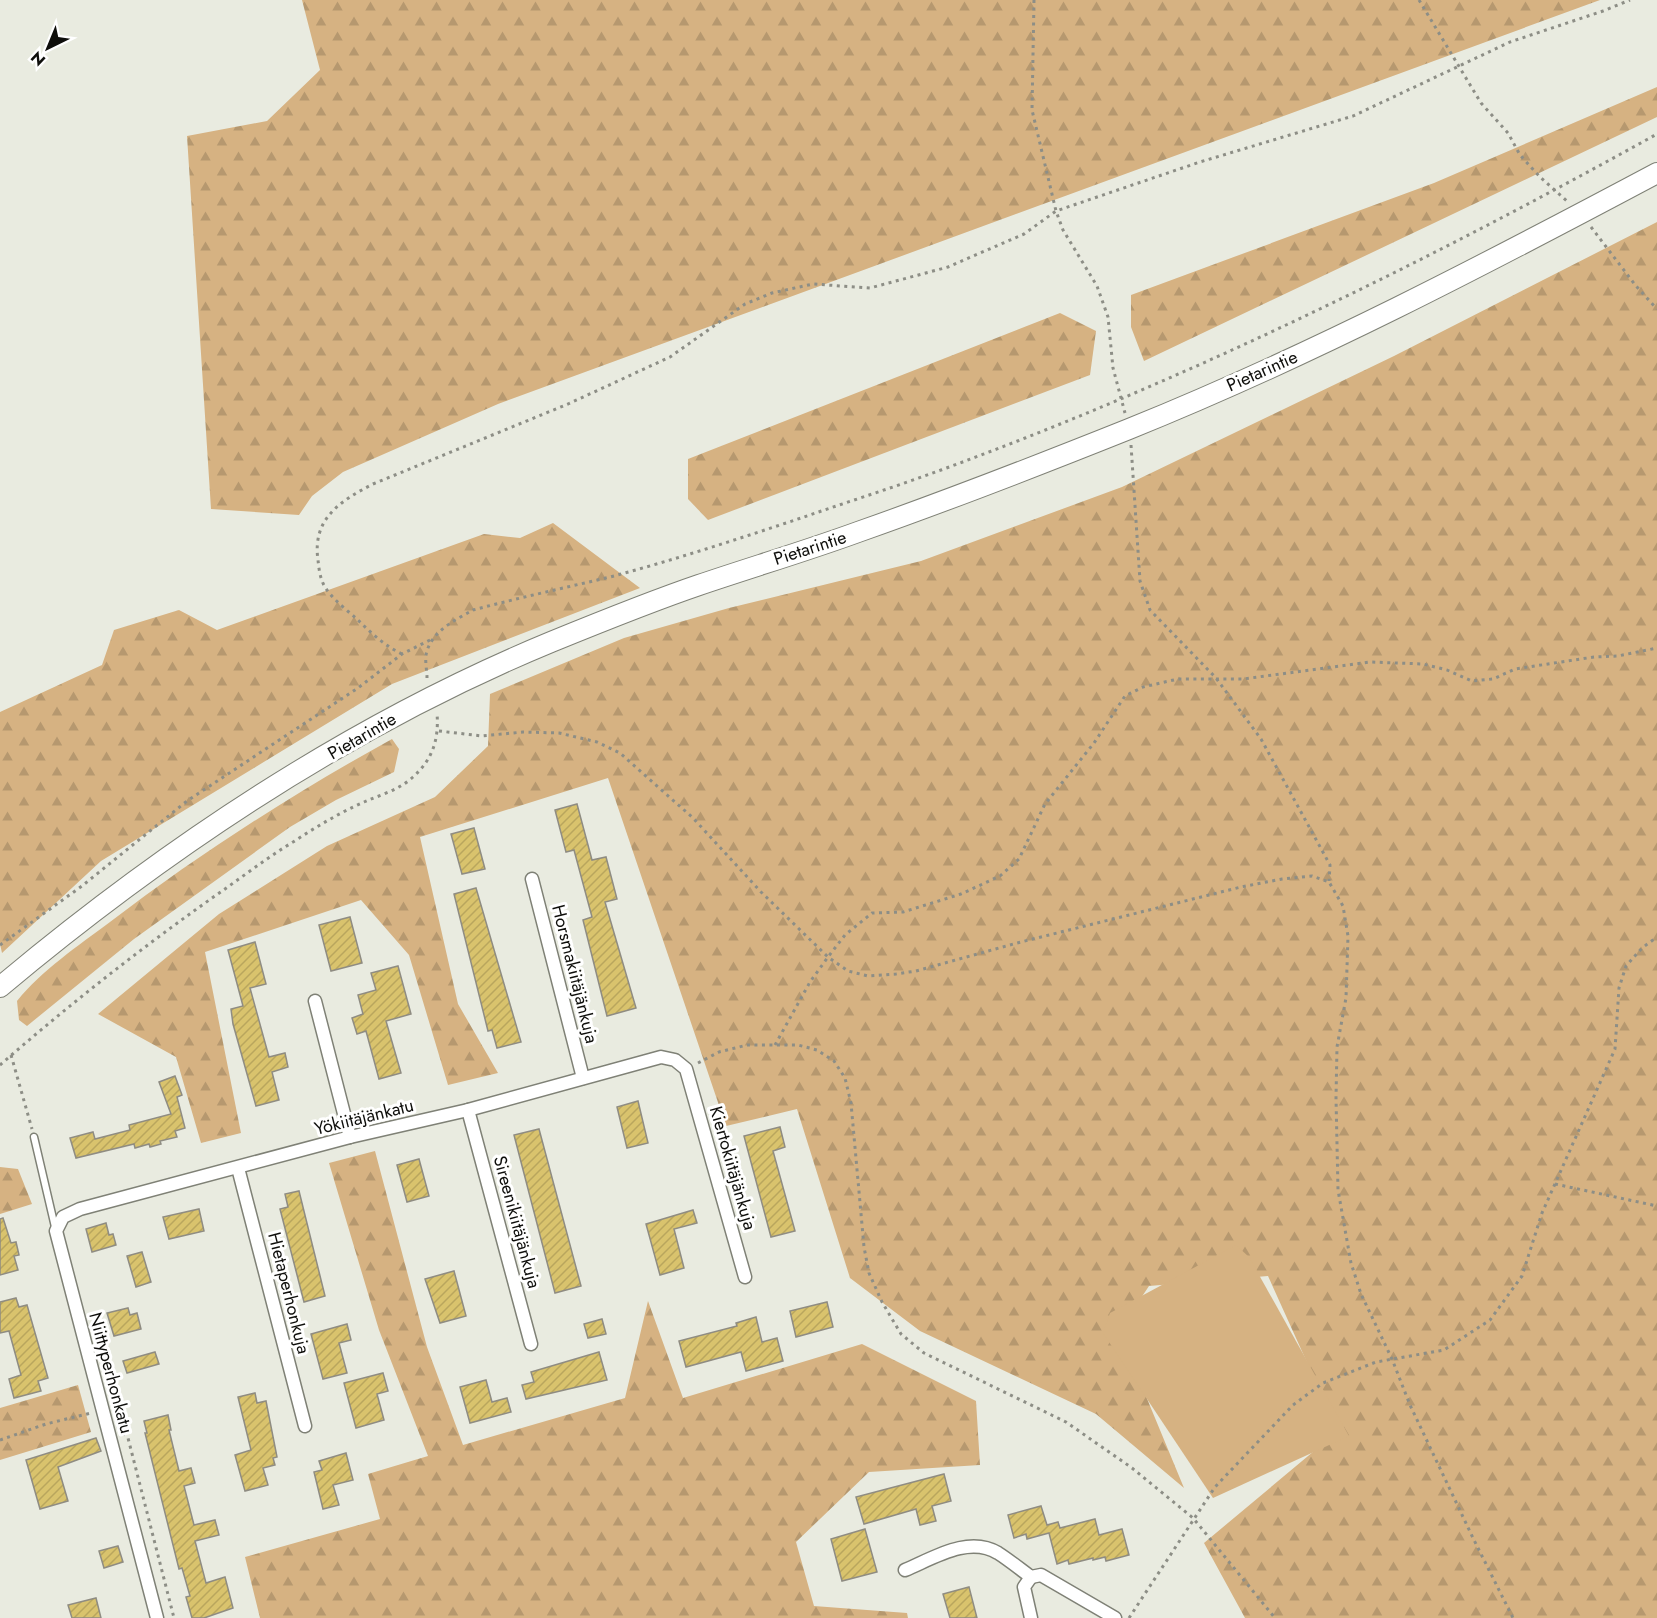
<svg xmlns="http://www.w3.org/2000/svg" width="1657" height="1618" font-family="Jost,sans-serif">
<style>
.forest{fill:url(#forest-firs)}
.pitch{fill:#d6b282}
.building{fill:url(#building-hatch);stroke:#8f8c82;stroke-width:1.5}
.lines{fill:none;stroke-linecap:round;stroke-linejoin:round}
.service-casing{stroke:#7f8176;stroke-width:9}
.minor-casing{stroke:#7f8176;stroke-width:15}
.primary-casing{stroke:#7f8176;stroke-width:22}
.path{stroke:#8d8e86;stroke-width:3;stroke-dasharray:3 4.5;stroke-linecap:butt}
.service{stroke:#fff;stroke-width:6}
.minor{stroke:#fff;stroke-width:12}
.primary{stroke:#fff;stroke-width:20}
.labels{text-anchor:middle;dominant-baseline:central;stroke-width:6;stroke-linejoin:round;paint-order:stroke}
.street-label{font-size:18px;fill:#0e0e0b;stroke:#fff}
</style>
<defs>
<pattern id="forest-firs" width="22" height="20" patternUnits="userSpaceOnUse" patternTransform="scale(1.5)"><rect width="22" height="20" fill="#d6b282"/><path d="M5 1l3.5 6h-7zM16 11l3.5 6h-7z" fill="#b6986f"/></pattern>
<pattern id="building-hatch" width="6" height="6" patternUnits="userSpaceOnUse" patternTransform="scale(1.5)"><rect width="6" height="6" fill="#d9c36d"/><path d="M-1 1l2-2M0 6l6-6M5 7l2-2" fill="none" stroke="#b9a65d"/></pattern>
</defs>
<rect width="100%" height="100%" fill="#e9ebe0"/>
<g class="forest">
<polygon points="302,0 1600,0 498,404 343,472 312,496 299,515 211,509 187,136 267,121 320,70"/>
<polygon points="1657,87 1657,117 1144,361 1131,327 1131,295 1434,183"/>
<polygon points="1657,222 1657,1618 1245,1618 1204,1543 1338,1431 1268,1276 1149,1286 1119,1331 1184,1488 1096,1414 920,1331 850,1278 797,1109 726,1126 608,778 420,837 458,1004 498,1073 448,1085 409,955 361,900 205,952 241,1133 201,1143 176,1057 98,1014 219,914 327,846 435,797 488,746 490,694 624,638 729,608 921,561 1122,487 1394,356"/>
<polygon points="1060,313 1096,331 1090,375 708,520 688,499 688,459"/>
<polygon points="553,523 640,588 392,684 101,861 2,953 0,944 0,712 102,665 114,630 179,610 217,630 484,534 520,538"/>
<path d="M392 739 399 749 394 772 336 800 290 827 134 939 27 1026 19 1020 17 1001C42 970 78 946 110 922 199 854 294 793 392 739Z"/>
<polygon points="375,1151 427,1347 463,1445 625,1398 648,1301 683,1398 862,1344 976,1401 980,1465 869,1472 796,1542 814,1606 907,1613 908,1618 260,1618 245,1557 380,1519 368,1474 428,1456 379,1330 329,1163"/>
<polygon points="0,1167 18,1169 32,1204 0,1214"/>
<polygon points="78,1385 91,1432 0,1460 0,1408"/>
</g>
<polygon class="pitch" points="1236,1245 1249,1257 1349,1436 1213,1498 1103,1333 1110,1313"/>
<g class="building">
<polygon points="577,804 592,860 606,857 617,899 605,902 636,1008 607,1016 583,920 592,917 574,850 566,852 555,810"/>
<polygon points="474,828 485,869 462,874 451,834"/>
<polygon points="476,888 521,1042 497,1048 492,1030 488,1031 454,894"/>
<polygon points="350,917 362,963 331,971 319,925"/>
<polygon points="255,942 266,984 250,988 269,1057 285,1053 288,1067 272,1072 279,1100 256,1106 233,1024 231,1009 243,1006 228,950"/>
<polygon points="398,966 411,1014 386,1021 401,1073 379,1079 366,1031 357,1034 352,1018 363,1014 358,995 376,990 371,973"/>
<polygon points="175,1076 182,1095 177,1097 185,1128 175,1131 177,1137 160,1141 161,1144 150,1147 149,1144 135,1148 134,1144 76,1158 70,1138 93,1132 95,1139 130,1130 129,1125 171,1114 159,1082"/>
<polygon points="638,1101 648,1143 627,1148 617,1107"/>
<polygon points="780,1127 785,1147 773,1151 795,1231 771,1237 744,1136"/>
<polygon points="539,1129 581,1286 555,1293 514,1135"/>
<polygon points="419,1159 429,1196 407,1202 397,1165"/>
<polygon points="299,1191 325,1296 304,1302 280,1209 288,1207 285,1194"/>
<polygon points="199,1209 204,1231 169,1239 163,1217"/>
<polygon points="693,1210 697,1223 674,1229 684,1268 660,1275 646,1224"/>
<polygon points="3,1218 11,1243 16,1242 19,1255 14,1256 18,1270 0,1275 0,1219"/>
<polygon points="106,1223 109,1235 113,1234 116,1245 92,1252 86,1229"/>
<polygon points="142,1252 151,1282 136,1287 127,1256"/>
<polygon points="454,1271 466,1316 440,1323 425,1279"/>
<polygon points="16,1298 19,1307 27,1305 48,1378 38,1381 41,1391 14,1398 9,1379 21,1375 9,1331 0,1333 0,1302"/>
<polygon points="827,1302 833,1327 796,1337 790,1311"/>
<polygon points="128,1308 130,1315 137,1313 141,1329 114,1336 107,1313"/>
<polygon points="756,1317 762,1342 777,1338 783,1361 746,1371 741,1352 686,1367 679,1341 737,1326 736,1323"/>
<polygon points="602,1319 606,1334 588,1338 584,1324"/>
<polygon points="347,1324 351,1340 339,1343 347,1373 323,1379 311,1334"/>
<polygon points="155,1352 159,1364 127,1373 123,1361"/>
<polygon points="599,1352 607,1380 526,1399 522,1385 534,1382 531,1372"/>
<polygon points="383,1373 388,1391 377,1394 384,1420 356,1428 344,1383"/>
<polygon points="486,1380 492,1402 507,1398 511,1412 470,1423 460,1387"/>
<polygon points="255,1393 257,1403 266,1401 277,1457 273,1458 275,1465 263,1468 268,1485 245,1491 235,1455 251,1450 238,1397"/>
<polygon points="168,1415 171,1430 169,1430 179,1471 191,1468 195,1483 184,1486 194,1525 215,1520 219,1535 195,1541 206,1583 225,1577 233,1608 204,1618 192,1618 186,1597 190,1596 182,1568 179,1569 145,1433 147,1433 144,1421"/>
<polygon points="96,1438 101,1451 58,1467 68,1501 40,1509 26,1460"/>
<polygon points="346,1453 353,1480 333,1485 339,1505 323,1509 314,1472 322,1470 319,1461"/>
<polygon points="944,1474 951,1501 932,1506 936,1521 920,1525 916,1509 864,1524 856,1497"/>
<polygon points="1041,1506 1047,1525 1058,1522 1060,1528 1095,1519 1099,1535 1122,1529 1129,1555 1106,1561 1105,1557 1093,1560 1093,1558 1069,1564 1068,1560 1057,1564 1049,1533 1027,1539 1026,1534 1014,1538 1008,1515"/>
<polygon points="865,1529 877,1572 842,1581 831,1539"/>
<polygon points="118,1546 123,1562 104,1568 99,1551"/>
<polygon points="969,1587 977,1618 950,1618 943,1594"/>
<polygon points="96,1598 101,1618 72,1618 68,1605"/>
</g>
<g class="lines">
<g class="service-casing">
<polyline id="service" points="34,1137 55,1227"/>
</g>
<g class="minor-casing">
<g id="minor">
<polyline points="532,879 583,1078"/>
<polyline points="315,1001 350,1137"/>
<polyline points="468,1110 531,1344"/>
<polyline points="238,1168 305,1426"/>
<path d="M905 1570C932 1559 968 1535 998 1553 1009 1560 1020 1569 1031 1577L1041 1575 1115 1618"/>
<polyline points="157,1618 56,1231 63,1217 80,1209 350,1137 468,1110 661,1057 675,1060 686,1069 745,1277"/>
<polyline points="1031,1618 1024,1587 1031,1577"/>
</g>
</g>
<g class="primary-casing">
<path id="primary" d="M0 987C166 848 350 725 551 642 600 622 649 602 699 585 752 567 806 551 858 532 949 500 1039 465 1129 429 1310 356 1484 265 1657 173"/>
</g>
<g class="path">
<polyline points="1034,0 1032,110 1056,211 1063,230 1097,286 1108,317 1113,368 1125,413"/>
<polyline points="1419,0 1481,103 1508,133 1520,155 1540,177 1568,202"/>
<polyline points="1591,227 1636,286 1657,309"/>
<polyline points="1131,445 1140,581 1150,610 1216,678 1261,739 1330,865 1329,881"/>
<path d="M402 654C385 646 371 633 358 620 347 610 333 600 325 587 320 579 319 569 318 560 312 519 340 501 373 484L568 404 670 357 745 304 772 293 813 284 870 288 948 267 1024 234 1056 211 1200 162 1353 116 1510 42 1603 11 1630 0"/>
<path d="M427 678C427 671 425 662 426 655 430 632 455 620 473 610 518 598 564 588 610 577 674 560 738 539 801 518 847 502 895 487 941 470 1189 379 1426 262 1657 134"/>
<polyline points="439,731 482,736 523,732 559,733 597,742 620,753 693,818 761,892 828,957 848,971 868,976 896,974 916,971 1017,943 1241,887 1282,879 1312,876 1329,882 1343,906 1348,936 1346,998 1337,1047 1336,1098 1338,1190 1351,1263 1361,1294 1392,1359 1410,1405 1473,1538 1513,1618"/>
<polyline points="0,945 82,886 187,801 358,688 402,654 432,639"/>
<polyline points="775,1045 810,982 828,957 845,935 872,913 903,912 961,894 1000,876 1019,859 1045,804 1094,743 1125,696 1143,687 1178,679 1243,679 1370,662 1423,664 1447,670 1472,681 1493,679 1515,669 1594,657 1618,656 1657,648"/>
<polyline points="11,1055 32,1129"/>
<polyline points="698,1063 719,1052 747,1045 798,1045 817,1050 834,1061 845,1078 851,1103 864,1247 869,1273 882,1302 901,1334 924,1353 1066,1422 1132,1468 1193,1518 1275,1618"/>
<path d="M0 1065C71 1003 145 945 222 891 245 875 268 857 293 842 316 827 339 813 364 802 380 795 399 790 413 777 433 759 439 739 437 713"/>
<polyline points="1555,1184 1657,1206"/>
<polyline points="123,1433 128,1438 174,1618"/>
<polyline points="0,1440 46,1424 91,1413"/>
<polyline points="1129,1618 1215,1487 1293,1405 1323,1383 1376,1362 1444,1350 1490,1320 1522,1276 1542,1213 1615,1049 1619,988 1626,966 1642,948 1657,937"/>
</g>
<use href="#service" class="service"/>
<use href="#minor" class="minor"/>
<use href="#primary" class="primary"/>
</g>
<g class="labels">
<g class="street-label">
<text transform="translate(1262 371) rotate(-24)">Pietarintie</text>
<text transform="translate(810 548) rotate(-18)">Pietarintie</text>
<text transform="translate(362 736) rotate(-30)">Pietarintie</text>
<text transform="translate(575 974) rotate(76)">Horsmakiitäjänkuja</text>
<text transform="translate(364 1117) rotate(-14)">Yökiitäjänkatu</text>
<text transform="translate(733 1168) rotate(74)">Kiertokiitäjänkuja</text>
<text transform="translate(517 1222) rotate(75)">Sireenikiitäjänkuja</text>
<text transform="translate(289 1293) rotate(76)">Hietaperhonkuja</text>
<text transform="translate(111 1373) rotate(75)">Niittyperhonkatu</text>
</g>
</g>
<g transform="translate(48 48) rotate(223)" stroke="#ffffff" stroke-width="4.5" paint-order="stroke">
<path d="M0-4.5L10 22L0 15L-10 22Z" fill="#0e0e0b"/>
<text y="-9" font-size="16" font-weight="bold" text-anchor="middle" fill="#0e0e0b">N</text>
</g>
</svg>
